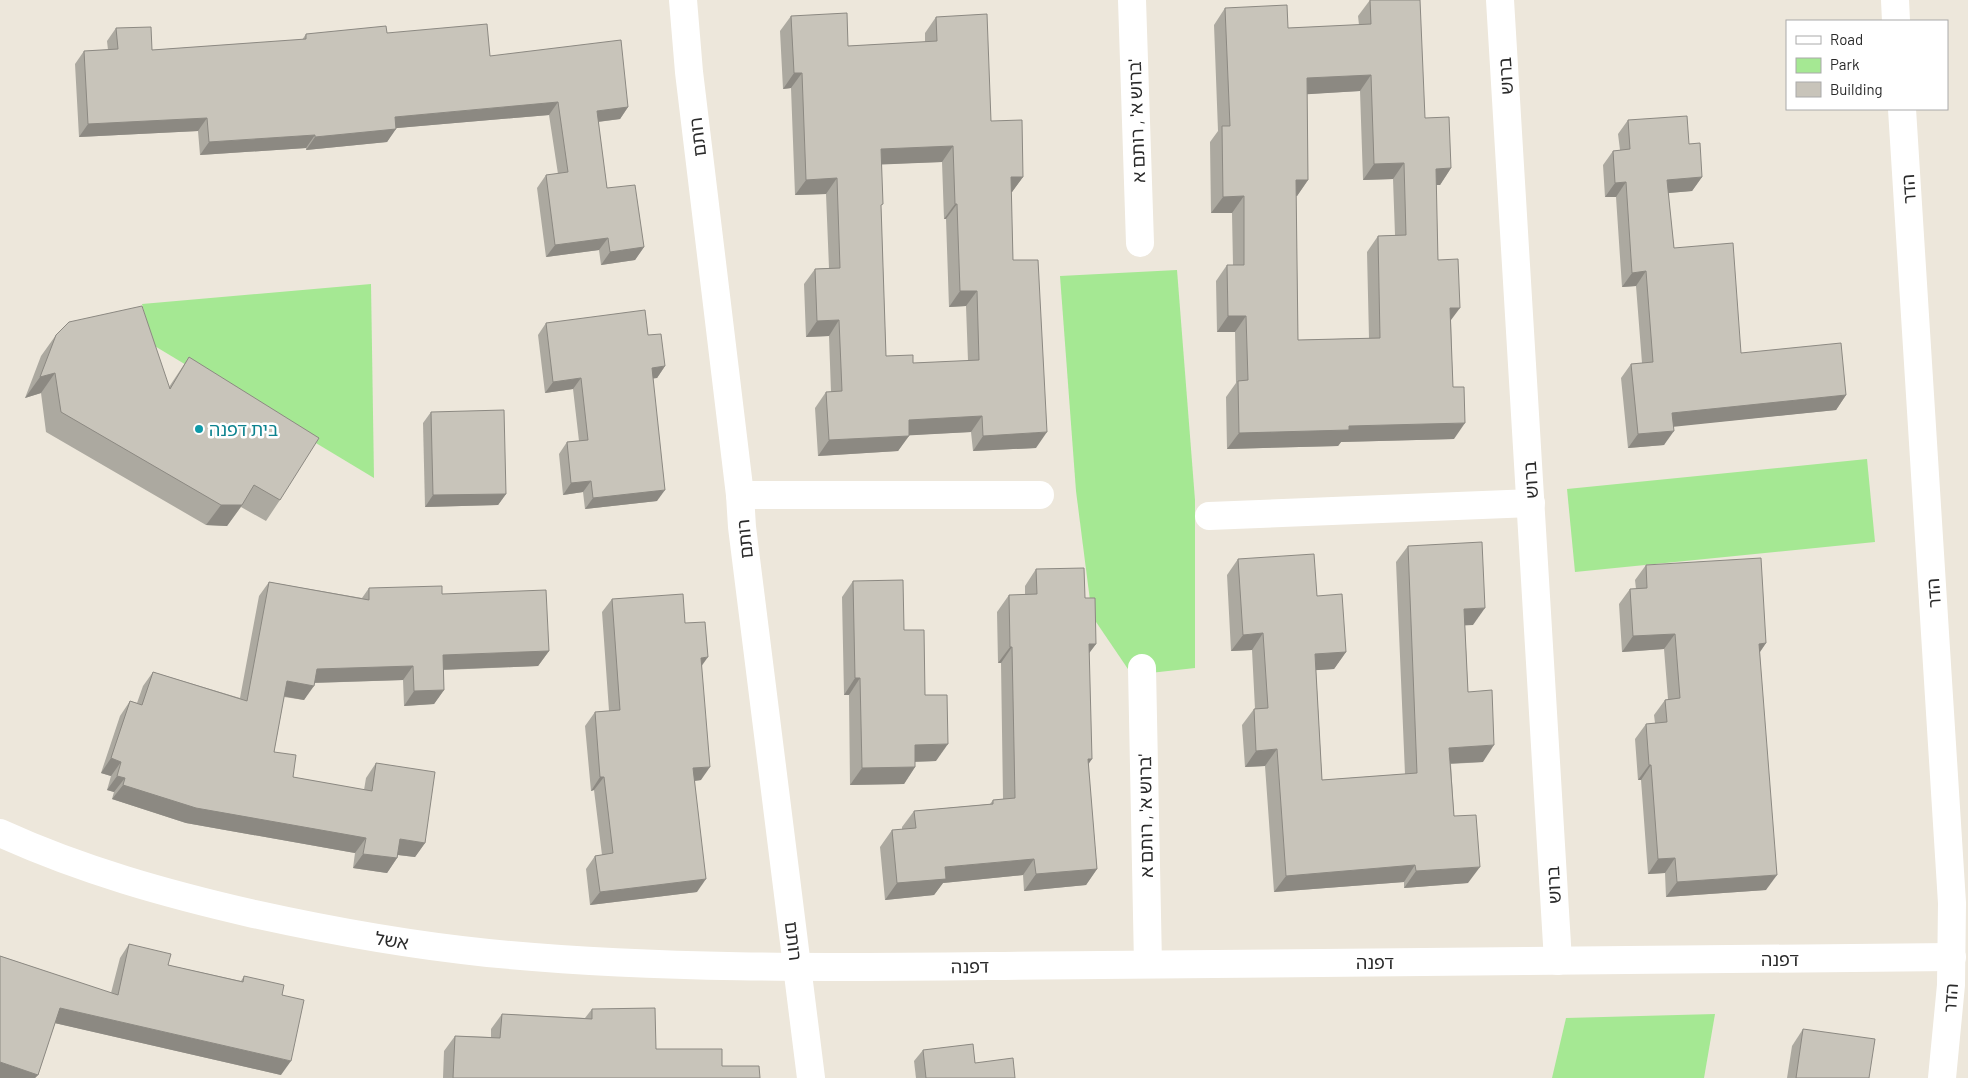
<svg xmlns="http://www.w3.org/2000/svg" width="1968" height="1078" font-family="Barlow,'Noto Sans Hebrew',sans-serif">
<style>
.green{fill:#a5e893}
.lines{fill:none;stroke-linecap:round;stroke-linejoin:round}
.minor{stroke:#fff;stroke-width:28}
.wall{fill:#aca9a0;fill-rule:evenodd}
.shaded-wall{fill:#8c8982}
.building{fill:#c8c4ba;stroke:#8c8982;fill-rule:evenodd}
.culture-dot{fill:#0f9aa8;stroke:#fff;stroke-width:2}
.labels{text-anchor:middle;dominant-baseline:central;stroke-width:5;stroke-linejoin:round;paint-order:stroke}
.street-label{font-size:18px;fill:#2a2a2a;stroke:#fff}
.culture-label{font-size:18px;fill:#0d838f;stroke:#fff;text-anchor:start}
</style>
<rect width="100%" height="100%" fill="#ede7db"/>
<g class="green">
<polygon points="1177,270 1195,500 1195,668 1132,675 1092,616 1076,491 1060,276"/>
<polygon points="371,284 374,478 153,345 142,304"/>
<polygon points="1867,459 1875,542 1575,572 1567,489"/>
<polygon points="1715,1014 1704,1078 1552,1078 1566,1018"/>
</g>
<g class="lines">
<g class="minor">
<polyline points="683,0 689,72 740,495 742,527 811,1078"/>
<polyline points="1132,0 1140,243"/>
<polyline points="1500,0 1558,961"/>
<polyline points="1895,0 1896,21"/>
<polyline points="1902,109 1952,903 1951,985 1942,1078"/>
<polyline points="740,495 1040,495"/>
<polyline points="1209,516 1531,503"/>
<polyline points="1142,668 1148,964"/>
<path d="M0 833C81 870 167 894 254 914 331 931 409 945 488 953 692 973 897 966 1101 965 1385 962 1668 960 1952 957"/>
</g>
</g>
<g class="wall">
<path d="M1370 0 1425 118 1451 168 1440 185H1436L1438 260 1451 320 1454 439 1341 442 1338 446 1227 449 1226 397 1236 383 1235 332H1217L1216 281 1227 265H1233L1232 213H1211L1210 142 1218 131 1214 25 1225 8 1288 28 1359 25 1358 16ZM1360 91 1363 180 1393 179 1395 235 1378 236 1367 252 1369 338 1298 340 1296 196H1297L1308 180 1307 94Z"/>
<path d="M791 16 848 46 925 42V33L936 17 991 121 1023 177 1012 192H1011L1013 260 1036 448 973 451 971 432 909 435 898 451 818 456 815 408 826 392H831L829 336 806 337 804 284 815 269 829 268 826 194 795 195 791 88 783 89 780 31ZM942 162 944 219H946L949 307 966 306 968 361 913 363 886 356 881 208 882 164Z"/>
<polygon points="116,28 152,50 302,40 306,34 387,33 490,56 628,107 620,119 598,122 607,188 644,247 635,260 601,265 599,250 546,257 537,188 546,175 558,174 549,115 396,128 387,142 306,150 306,148 200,155 198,131 79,137 75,64 84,51 108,50 107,41"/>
<polygon points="1628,120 1689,144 1702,177 1692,191 1668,193 1674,248 1741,353 1846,395 1836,410 1673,426 1664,445 1628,448 1621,378 1631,364 1642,363 1636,286 1622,287 1616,197 1605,197 1603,165 1613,151 1620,150 1618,134"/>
<polygon points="546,323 648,335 665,366 657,378 653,378 657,501 585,509 583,492 563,495 559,454 567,442 579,441 573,389 545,393 538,335"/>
<polygon points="56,335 169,387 189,357 280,500 266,521 241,507 227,526 206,525 46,432 41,393 25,398 41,356"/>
<polygon points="431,412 506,494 498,505 425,507 423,423"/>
<polygon points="1408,546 1473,625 1465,625 1468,692 1483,762 1451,764 1454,816 1468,883 1404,888 1404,882 1274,892 1265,766 1245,767 1242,725 1254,709 1255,709 1252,650 1231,651 1227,575 1238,559 1317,596 1346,652 1334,669 1316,670 1322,780 1405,774 1396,562"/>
<polygon points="1646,565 1766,643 1760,652 1766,890 1666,897 1665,873 1648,874 1641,780 1638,780 1635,739 1646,724 1655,723 1654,715 1665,700 1668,699 1664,649 1622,652 1619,604 1630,589 1636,589 1635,580"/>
<polygon points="1036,569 1085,598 1096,644 1089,653 1088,765 1097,869 1086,885 1024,891 1023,875 943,883 934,895 885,900 880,847 892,830 902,830 902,827 914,811 990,804 993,800 1003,799 1001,663 998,663 997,612 1009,595 1025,595 1025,586"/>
<polygon points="853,581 904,630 925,695 936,761 915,762 915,767 904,784 850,785 849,695 844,695 842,597"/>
<polygon points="269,582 362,598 369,588 442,594 549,651 538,666 444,670 444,690 434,704 404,706 403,680 314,683 304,700 284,697 274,752 293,777 364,790 366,778 376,763 425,843 415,857 398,855 397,858 387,873 353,868 355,853 186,823 112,799 114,792 107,790 111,776 101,773 120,716 130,701 137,703 143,686 153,672 240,698 259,596"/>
<polygon points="612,599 685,623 702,666 701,780 695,781 697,892 590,905 586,869 595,856 602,855 594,790 591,791 585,726 595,712 609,711 602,612"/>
<polygon points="129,944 168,965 241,981 244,976 282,995 281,1075 55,1023 38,1075 35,1078 0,1078 0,956 111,993 120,958"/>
<polygon points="592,1009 656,1049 722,1066 760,1078 443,1078 444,1051 455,1036 491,1037 491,1029 502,1014 585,1018"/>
<polygon points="1803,1029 1869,1078 1787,1078 1792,1046"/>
<polygon points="923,1050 975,1063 1015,1078 916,1078 914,1061"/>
</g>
<g class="shaded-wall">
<polygon points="794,73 802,73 791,88 783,89"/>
<polygon points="1371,75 1360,91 1295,95 1307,78"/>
<polygon points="558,102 549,115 386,129 395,117"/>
<polygon points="628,107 620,119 588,123 597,111"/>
<polygon points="207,118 198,131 79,137 88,124"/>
<polygon points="396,129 387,142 306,150 315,137"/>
<polygon points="315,135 306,148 200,155 209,142"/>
<polygon points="953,146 942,162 870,165 881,149"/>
<polygon points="1404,163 1393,179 1363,180 1374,164"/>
<polygon points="1451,168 1440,185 1424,185 1436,169"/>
<polygon points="1011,177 1023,177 1012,192 1000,193"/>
<polygon points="1702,177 1692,191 1657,194 1667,180"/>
<polygon points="837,178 826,194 795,195 806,180"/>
<polygon points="1296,180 1308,180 1297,196 1284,197"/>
<polygon points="1626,182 1616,197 1605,197 1615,183"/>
<polygon points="1244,196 1232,213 1211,213 1223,197"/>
<polygon points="955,204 957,204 946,219 944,219"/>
<polygon points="608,238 599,250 546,257 555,245"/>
<polygon points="644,247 635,260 601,265 610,252"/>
<polygon points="1646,271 1636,286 1622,287 1632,273"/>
<polygon points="960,291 977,291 966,306 949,307"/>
<polygon points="1450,308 1460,308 1448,324"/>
<polygon points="1228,316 1246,316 1235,332 1217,332"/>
<polygon points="839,320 829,336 806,337 817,321"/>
<polygon points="665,366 657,378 644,380 652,368"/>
<polygon points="55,373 41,393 25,398 40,377"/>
<polygon points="581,378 573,389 545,393 553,382"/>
<polygon points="1846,395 1836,410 1662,428 1672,413"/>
<polygon points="982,416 971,432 898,436 909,420"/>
<polygon points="1465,423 1454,439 1341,442 1338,446 1227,449 1239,433 1349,426"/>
<polygon points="1674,431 1664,445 1628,448 1638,434"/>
<polygon points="1047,432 1036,448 973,451 983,436"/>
<polygon points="909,436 898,451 818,456 829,440"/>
<polygon points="591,481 583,492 563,495 571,483"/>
<polygon points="665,490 657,501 585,509 593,498"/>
<polygon points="506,494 498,505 425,507 433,495"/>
<polygon points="221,505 242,505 227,526 206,525"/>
<polygon points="1485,608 1473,625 1452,626 1464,609"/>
<polygon points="1263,633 1252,650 1231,651 1243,635"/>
<polygon points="1675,634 1664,649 1622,652 1633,636"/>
<polygon points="1766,643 1755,659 1759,644"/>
<polygon points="1089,644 1096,644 1084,660"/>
<polygon points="1010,647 1012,647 1001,663 998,663"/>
<polygon points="549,651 538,666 433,670 443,655"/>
<polygon points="1346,652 1334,669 1303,671 1315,654"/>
<polygon points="708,657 698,671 701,658"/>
<polygon points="413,666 403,680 307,683 317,669"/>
<polygon points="855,678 860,678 849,695 844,695"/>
<polygon points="287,681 314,686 304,700 277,695"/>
<polygon points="444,690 434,704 404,706 414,691"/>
<polygon points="948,744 936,761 903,762 915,745"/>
<polygon points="1494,745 1483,762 1438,764 1449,748"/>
<polygon points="1277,749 1265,766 1245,767 1256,751"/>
<polygon points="111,758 121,762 111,776 101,773"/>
<polygon points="1088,759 1092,759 1081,775"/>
<polygon points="1649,765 1651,765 1641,780 1638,780"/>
<polygon points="710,767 701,780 684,782 693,768"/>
<polygon points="915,767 904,784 850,785 862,768"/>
<polygon points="117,776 125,778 114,792 107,790"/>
<polygon points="600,777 604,777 594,790 591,791"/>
<polygon points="123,785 366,838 355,853 186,823 112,799"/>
<polygon points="400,839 425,843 415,857 390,854"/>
<polygon points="363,854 397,858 387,873 353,868"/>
<polygon points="1675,858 1665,873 1648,874 1658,859"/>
<polygon points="1034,859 1023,875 943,883 934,895 885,900 897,883 945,867"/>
<polygon points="1415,865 1404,882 1274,892 1286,876"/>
<polygon points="1480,867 1468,883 1404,888 1416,871"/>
<polygon points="1097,869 1086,885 1024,891 1036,874"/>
<polygon points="1777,875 1766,890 1666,897 1677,882"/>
<polygon points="706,879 697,892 590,905 600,892"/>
<polygon points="60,1008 291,1061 281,1075 50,1022"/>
<polygon points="0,1062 38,1075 35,1078 0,1078"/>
</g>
<g class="building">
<path d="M1370 0H1420L1425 118 1449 117 1451 168 1436 169 1438 260 1458 259 1460 308H1450L1453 387H1464L1465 423 1349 426V430L1239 433 1238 381 1248 380 1246 316H1228L1227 265H1244V196L1223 197 1222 126H1230L1225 8 1287 5 1288 28 1371 24ZM1371 75 1374 164 1404 163 1406 235 1378 236 1380 338 1298 340 1296 180H1308L1307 78Z"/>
<path d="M847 13 848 46 937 41 936 17 987 14 991 121 1022 120 1023 177H1011L1013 260H1038L1047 432 983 436 982 416 909 420V436L829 440 826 392 842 391 839 320 817 321 815 269 840 268 837 178 806 180 802 73H794L791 16ZM953 146 955 204H957L960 291H977L979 360 913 363V355L886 356 881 205 883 204 881 149Z"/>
<polygon points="487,24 490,56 621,40 628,107 597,111 607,188 635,185 644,247 610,252 608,238 555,245 546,175 568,172 558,102 395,117 396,129 315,137 315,135 209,142 207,118 88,124 84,51 118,49 116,28 151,27 152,50 306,39 306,34 386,26 387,33"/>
<polygon points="1687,116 1689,144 1700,143 1702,177 1667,180 1674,248 1733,243 1741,353 1841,343 1846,395 1672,413 1674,431 1638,434 1631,364 1653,362 1646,271 1632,273 1626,182 1615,183 1613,151 1630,149 1628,120"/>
<polygon points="142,306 170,389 189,357 319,438 280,500 254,485 242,505 221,505 61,412 55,373 40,377 56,335 69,322"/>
<polygon points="645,310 648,335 661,334 665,366 652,368 665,490 593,498 591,481 571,483 567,442 588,440 581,378 553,382 546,323"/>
<polygon points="504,410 506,494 433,495 431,412"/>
<polygon points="1482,542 1485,608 1464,609 1468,692 1492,690 1494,745 1449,748 1454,816 1476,815 1480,867 1416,871 1415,865 1286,876 1277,749 1256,751 1254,709 1268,708 1263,633 1243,635 1238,559 1314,554 1317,596 1342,594 1346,652 1315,654 1322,780 1417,773 1408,546"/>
<polygon points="1761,558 1766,643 1759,644 1777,875 1677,882 1675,858 1658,859 1651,765 1649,765 1646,724 1667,722 1665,700 1680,698 1675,634 1633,636 1630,589 1647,588 1646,565"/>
<polygon points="1084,568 1085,598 1095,598 1096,644 1089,644 1092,759 1088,759 1097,869 1036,874 1034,859 945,867 946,879 897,883 892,830 916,828 914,811 993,804 993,800 1015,798 1012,647 1010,647 1009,595 1037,594 1036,569"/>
<polygon points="903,580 904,630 924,630 925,695 947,695 948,744 915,745 915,767 862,768 860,678 855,678 853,581"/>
<polygon points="269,582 369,600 369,588 442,586 442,594 546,590 549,651 443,655 444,690 414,691 413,666 317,669 314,686 287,681 274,752 296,755 293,777 372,791 376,763 435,772 425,843 400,839 397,858 363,854 366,838 196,808 123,785 125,778 117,776 121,762 111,758 130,701 142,705 153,672 247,701"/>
<polygon points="683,594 685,623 705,622 708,657 701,658 710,767 693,768 706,879 600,892 595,856 613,853 604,777 600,777 595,712 620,710 612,599"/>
<polygon points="129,944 171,954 168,965 243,982 244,976 284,985 282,995 304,1000 291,1061 60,1008 38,1075 0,1062 0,956 118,995"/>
<polygon points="655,1008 656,1049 722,1049 722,1066 759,1066 760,1078 453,1078 455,1036 500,1038 502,1014 592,1019 592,1009"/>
<polygon points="1803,1029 1875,1039 1869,1078 1796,1078"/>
<polygon points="973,1044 975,1063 1013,1058 1015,1078 926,1078 923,1050"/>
</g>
<circle class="culture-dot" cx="199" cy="429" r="5"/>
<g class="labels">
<g class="street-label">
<text transform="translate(1505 76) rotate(-94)">ברוש</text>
<text transform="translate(1136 121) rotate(-92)">ברוש א' , רותם א'</text>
<text transform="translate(697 137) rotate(-97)">רותם</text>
<text transform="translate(1908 189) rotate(-94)">הדר</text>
<text transform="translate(1530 480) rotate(-94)">ברוש</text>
<text transform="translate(744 539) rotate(-96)">רותם</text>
<text transform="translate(1933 593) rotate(-94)">הדר</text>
<text transform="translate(1145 816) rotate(-91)">ברוש א' , רותם א'</text>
<text transform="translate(1553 885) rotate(-93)">ברוש</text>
<text transform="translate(392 940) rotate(9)">אשל</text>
<text transform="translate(794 941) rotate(83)">רותם</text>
<text x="1780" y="959">דפנה</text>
<text x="1375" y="962">דפנה</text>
<text transform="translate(970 966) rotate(-1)">דפנה</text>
<text transform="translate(1950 998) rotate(-86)">הדר</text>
</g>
<g class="culture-label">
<text x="209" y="429">בית דפנה</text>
</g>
</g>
<rect x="1786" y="20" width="162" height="90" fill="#ffffff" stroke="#aaaaaa"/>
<rect x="1796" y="36" width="25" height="8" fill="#ffffff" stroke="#aaaaaa"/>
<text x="1830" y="45" font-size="15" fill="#2a2a2a">Road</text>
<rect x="1796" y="58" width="25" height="15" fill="#a5e893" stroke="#aaaaaa"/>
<text x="1830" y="70" font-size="15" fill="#2a2a2a">Park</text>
<rect x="1796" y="82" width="25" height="15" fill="#c8c4ba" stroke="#aaaaaa"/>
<text x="1830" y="95" font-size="15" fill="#2a2a2a">Building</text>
</svg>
